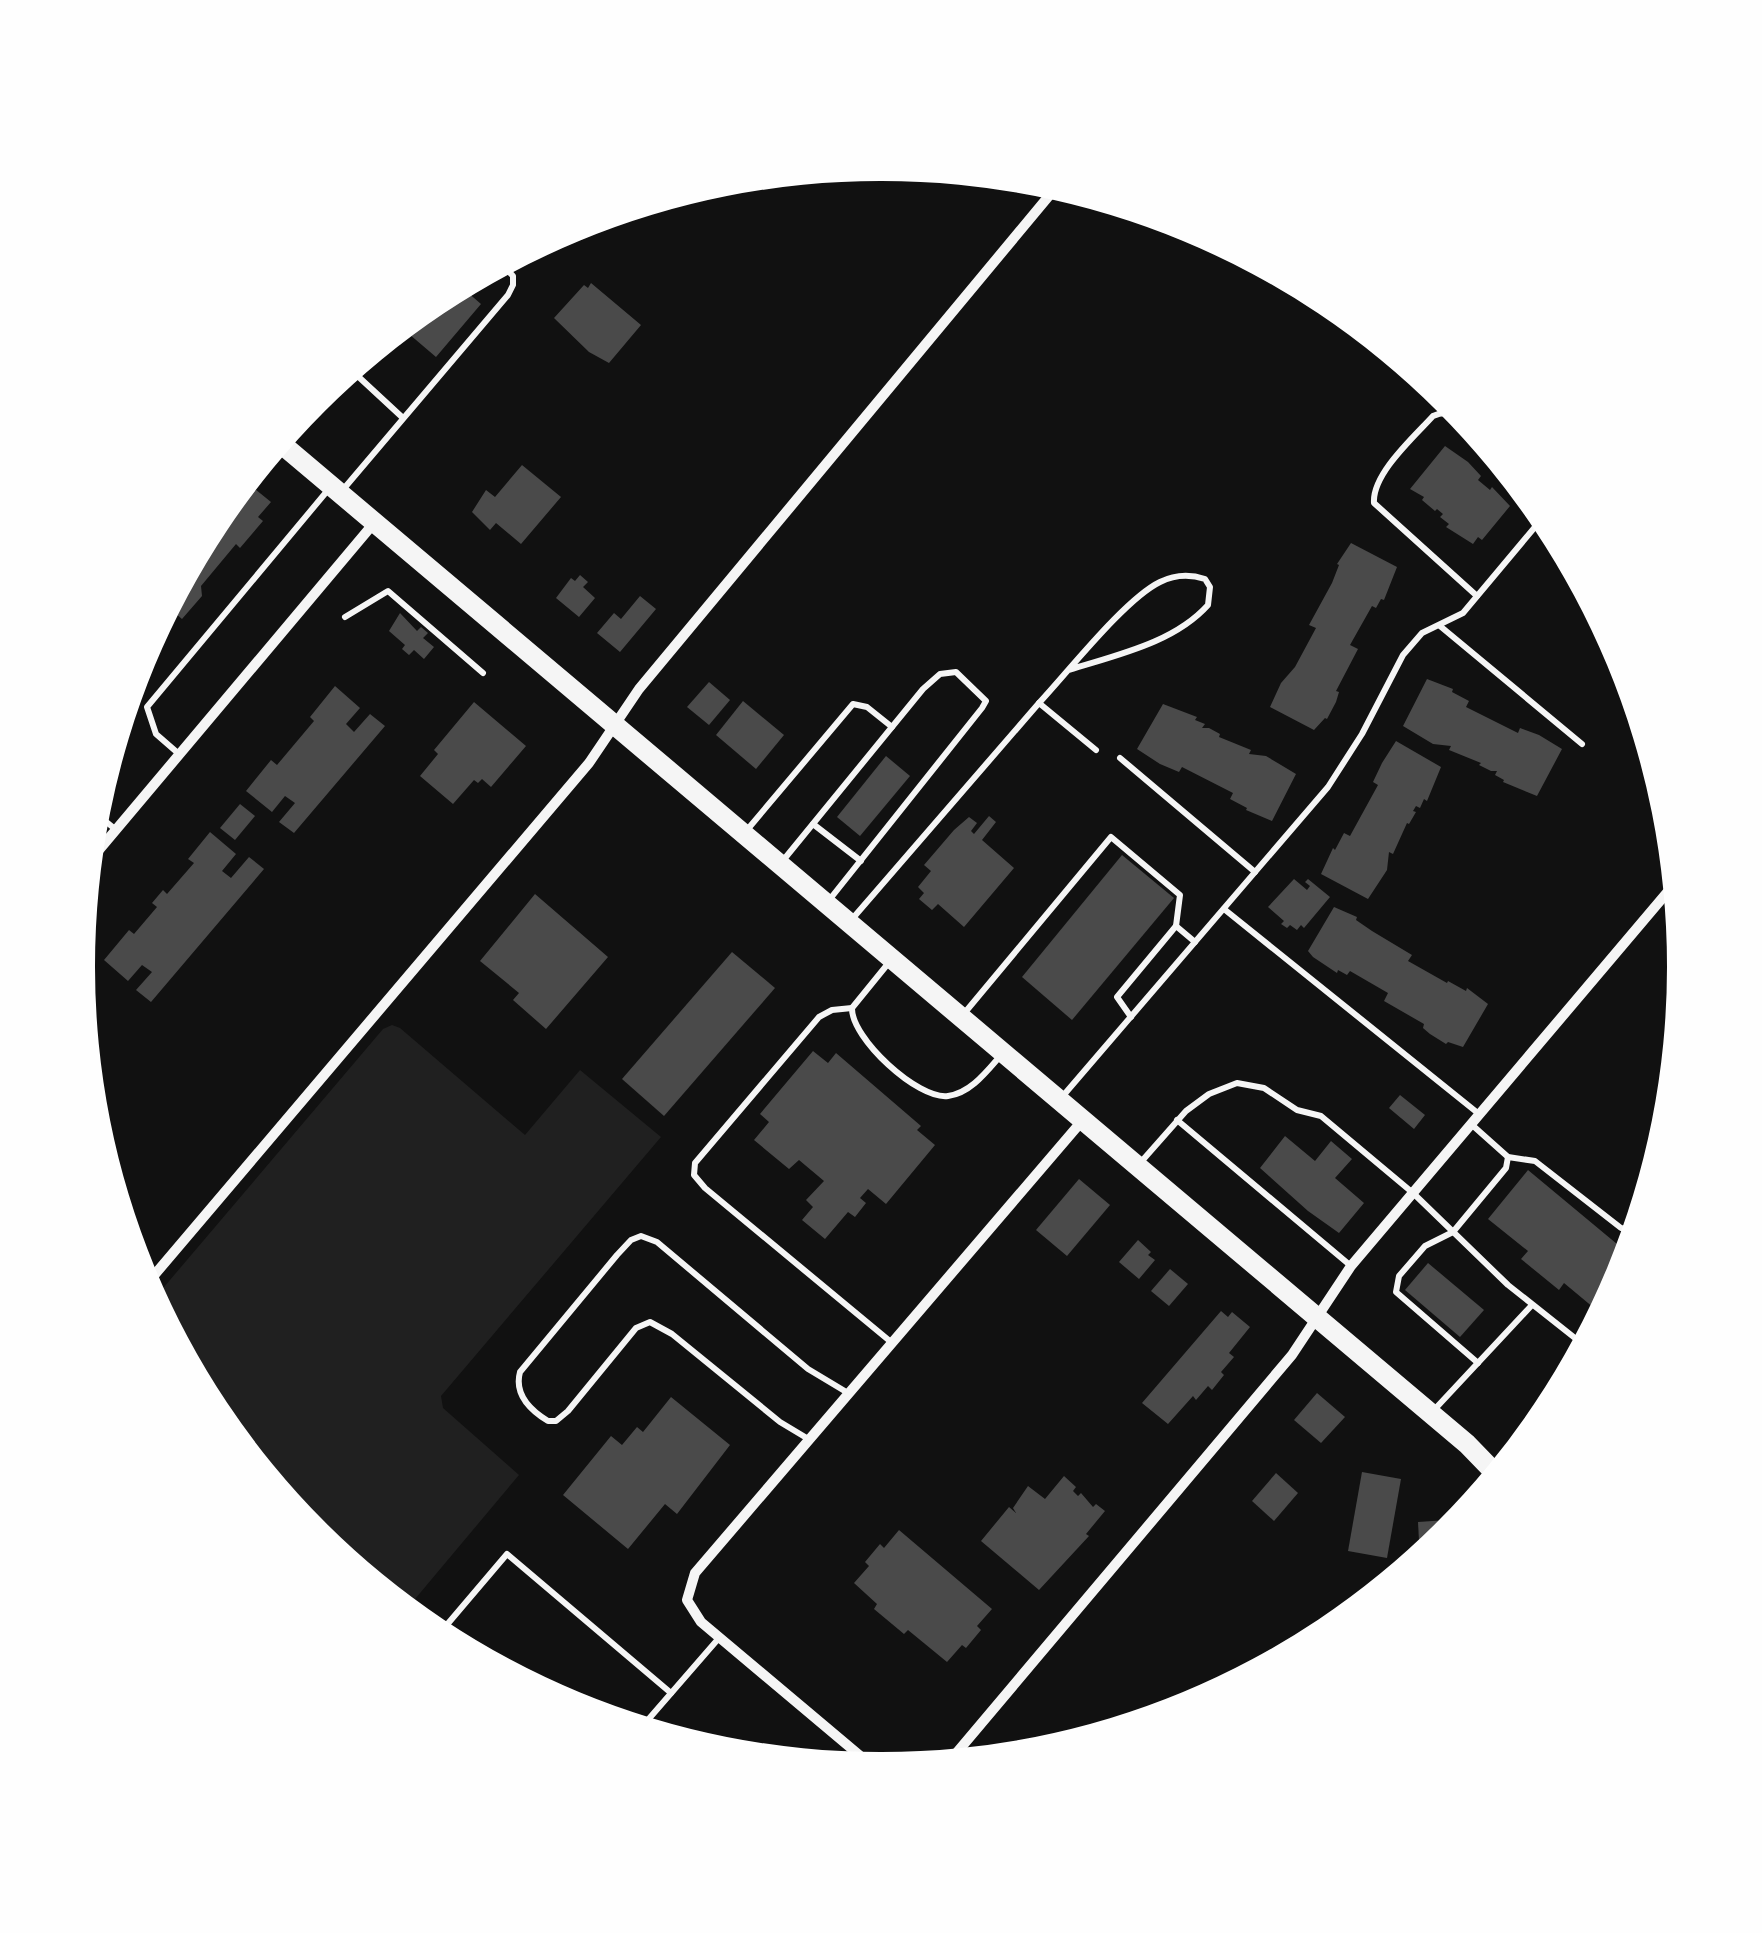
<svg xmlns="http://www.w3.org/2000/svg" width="1762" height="1933" font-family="Lora,serif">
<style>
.green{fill:#202020}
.building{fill:#4a4a4a}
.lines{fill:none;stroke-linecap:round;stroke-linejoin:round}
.service{stroke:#f5f5f5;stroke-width:6}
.minor{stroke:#f5f5f5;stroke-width:10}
.primary{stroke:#f5f5f5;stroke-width:20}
</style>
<rect width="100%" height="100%" fill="#111"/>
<polygon class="green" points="392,1025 400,1028 525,1135 580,1070 661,1137 441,1396 443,1408 519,1475 405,1611 312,1534 213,1412 153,1300 383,1029"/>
<g class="building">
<polygon points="591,283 641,325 609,363 589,352 554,318 584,285 588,288"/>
<polygon points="459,285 481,304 436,357 409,334 400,345 391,337 382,347 379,344 435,298"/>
<polygon points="1445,446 1468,462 1481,476 1478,480 1490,490 1492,487 1510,506 1482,540 1478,537 1473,544 1446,527 1449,524 1440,517 1443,514 1437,509 1435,511 1422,500 1424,497 1410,489"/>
<polygon points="522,465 561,497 521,544 496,523 490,530 472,512 486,490 495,497"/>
<polygon points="245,481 271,502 258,517 263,521 240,548 236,544 201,586 202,596 182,619 167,606 213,520"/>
<polygon points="1351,543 1397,567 1384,600 1381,599 1376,608 1372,606 1350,645 1358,649 1336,691 1339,692 1336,702 1327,719 1325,718 1314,730 1270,707 1281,683 1295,667 1316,628 1309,625 1332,583 1339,565 1337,564"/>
<polygon points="580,575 588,582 583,587 595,598 579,617 556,598 571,578 575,581"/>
<polygon points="640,596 656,609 620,652 597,633 614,613 621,619"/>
<polygon points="400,613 417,631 421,627 428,633 423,638 434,647 424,659 414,650 409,655 402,649 405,645 389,631"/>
<polygon points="1427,679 1453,689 1452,692 1469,701 1466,707 1518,733 1520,728 1539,735 1562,749 1537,796 1503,782 1504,780 1495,775 1497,771 1491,771 1479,765 1481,763 1449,750 1451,746 1433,744 1403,726"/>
<polygon points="709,682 730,700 709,725 687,707"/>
<polygon points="335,686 360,708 346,724 354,732 370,714 385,726 294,833 279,822 295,803 285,796 272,812 246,791 271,760 277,765 314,721 310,717"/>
<polygon points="743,701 784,735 756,769 716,735"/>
<polygon points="474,702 526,746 491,787 482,779 478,783 474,780 453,804 420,776 438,754 434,750"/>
<polygon points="1163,704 1197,717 1195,720 1205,724 1202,728 1209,728 1220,734 1219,737 1251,750 1249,754 1266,756 1296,774 1272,821 1246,810 1247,808 1230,799 1233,793 1182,767 1179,772 1160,764 1137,749"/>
<polygon points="1396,741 1441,767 1427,801 1424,799 1420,808 1416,806 1413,811 1416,812 1409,824 1407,823 1393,854 1389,852 1387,870 1368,899 1321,874 1333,848 1335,850 1344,833 1350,836 1378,785 1373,782 1382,763"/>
<polygon points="886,756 910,776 860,836 837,817"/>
<polygon points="240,804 255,816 235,840 220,828"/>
<polygon points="989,816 996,822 982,840 1014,868 964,927 938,904 932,910 919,899 924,893 918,887 931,871 924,865 954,830 969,817 977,823 971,831 974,834"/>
<polygon points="210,832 236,854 222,871 231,878 249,857 264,869 151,1002 136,990 152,972 142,965 128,981 104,960 129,930 134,934 157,907 152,903 163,890 167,894 194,863 188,859"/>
<polygon points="1122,855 1174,898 1072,1020 1022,977"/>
<polygon points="1294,879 1307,890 1310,886 1305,882 1308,879 1330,897 1304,928 1301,925 1297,930 1290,925 1287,928 1281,924 1284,921 1268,907"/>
<polygon points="535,894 608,957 546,1029 513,1000 519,993 480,961"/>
<polygon points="1334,907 1357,917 1356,920 1372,931 1412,955 1408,961 1447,983 1448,981 1466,991 1467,988 1488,1004 1463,1047 1448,1042 1446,1044 1430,1034 1423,1028 1424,1024 1384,1001 1388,993 1350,971 1347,975 1338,970 1337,973 1313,957 1308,951"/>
<polygon points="732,952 775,988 664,1116 622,1079"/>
<polygon points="813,1051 828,1063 836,1053 921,1126 917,1130 935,1145 886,1204 868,1189 860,1198 866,1203 855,1217 848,1212 825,1239 802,1220 813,1207 806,1200 824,1181 799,1160 789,1169 754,1140 769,1122 760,1114"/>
<polygon points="1400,1095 1425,1115 1414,1129 1389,1108"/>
<polygon points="1285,1136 1315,1161 1331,1141 1352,1159 1335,1178 1364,1203 1339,1233 1308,1211 1260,1168"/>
<polygon points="1528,1170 1629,1254 1623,1275 1606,1306 1599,1301 1594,1308 1564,1283 1559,1290 1521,1259 1528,1251 1488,1219"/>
<polygon points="1079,1179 1110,1205 1067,1256 1036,1230"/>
<polygon points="1138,1240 1151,1252 1148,1255 1155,1260 1139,1279 1119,1262"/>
<polygon points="1428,1263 1484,1310 1460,1337 1405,1290"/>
<polygon points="1170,1269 1188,1284 1169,1306 1151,1291"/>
<polygon points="1221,1311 1228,1317 1232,1312 1250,1327 1229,1353 1234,1357 1221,1372 1224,1375 1212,1390 1208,1386 1196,1400 1193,1396 1168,1424 1142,1403"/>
<polygon points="1317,1393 1345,1417 1321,1443 1294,1420"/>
<polygon points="671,1397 730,1445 677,1514 665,1504 628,1549 563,1495 611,1436 622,1445 637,1427 643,1432"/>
<polygon points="1362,1472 1401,1479 1387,1558 1348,1551"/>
<polygon points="1276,1473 1298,1493 1274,1521 1252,1501"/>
<polygon points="1064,1476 1076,1487 1073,1491 1078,1496 1081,1493 1093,1507 1096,1504 1105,1511 1086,1534 1089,1536 1039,1590 981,1541 1009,1507 1016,1513 1013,1508 1028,1486 1045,1499"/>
<polygon points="1462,1519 1449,1535 1420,1559 1418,1522"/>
<polygon points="899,1530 992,1609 977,1626 981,1630 966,1648 962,1645 947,1662 908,1630 904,1634 874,1609 877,1604 854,1583 869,1566 865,1562 880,1544 884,1548"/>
</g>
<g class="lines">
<g class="service">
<polyline points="349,368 403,418"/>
<path d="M1473 427C1459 417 1450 408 1433 416 1414 437 1372 474 1374 503L1477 596"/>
<polyline points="341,492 508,295 513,285 513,276 501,263"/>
<polyline points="345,617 388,591 483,673"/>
<polyline points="1440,626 1582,744"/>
<path d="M1039 703C1068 672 1125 599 1160 582 1174 575 1190 574 1205 579L1210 587 1208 605C1174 643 1116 655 1069 670"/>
<polyline points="179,754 156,734 147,707 328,490"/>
<polyline points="1120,758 1255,872"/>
<polyline points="93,811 115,829"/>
<polyline points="813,824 861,861"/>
<polyline points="747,830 853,704 867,707 892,727"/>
<polyline points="781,863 923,689 940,674 956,672 986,701 982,708 830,899"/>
<polyline points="1224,909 1479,1114"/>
<polyline points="853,918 1039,703 1096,750"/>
<polyline points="1176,926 1195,942"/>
<path d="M891 960 852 1008C851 1038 918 1100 948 1096 971 1093 987 1071 1002 1054"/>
<polyline points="852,1008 832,1010 819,1017 695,1163 694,1175 705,1188 891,1342"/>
<polyline points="962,1016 1111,837 1180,895 1176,926 1117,997 1131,1017"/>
<polyline points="1062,1097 1328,787 1362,734 1403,655 1422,633 1463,613 1545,515"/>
<polyline points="1177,1120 1351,1266"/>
<polyline points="1471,1124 1508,1157 1535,1161 1621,1228 1636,1231"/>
<polyline points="1141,1162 1186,1111 1209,1094 1237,1083 1264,1088 1297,1110 1321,1116 1413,1193 1508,1285 1585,1346"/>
<polyline points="1478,1363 1396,1292 1399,1276 1425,1246 1453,1232 1506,1168 1508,1157"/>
<polyline points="1434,1410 1532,1305"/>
<path d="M810 1440 780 1422 672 1334 650 1322 636 1328 568 1411 556 1421H548C530 1410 514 1394 520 1372L617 1255 631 1240 641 1236 657 1242 808 1369 848 1393"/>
<polyline points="488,1663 445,1627 507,1554 671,1693"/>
<polyline points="640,1729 719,1638"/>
</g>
<g class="minor">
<polyline points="88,863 374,523"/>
<polyline points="145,1286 589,763 639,689 1058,185"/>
<polyline points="948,1763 1292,1355 1351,1266 1676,882"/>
<polyline points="877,1770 701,1622 687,1600 695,1573 1082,1121"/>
</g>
<polyline class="primary" points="278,441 1467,1444 1498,1476"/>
</g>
<path d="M0 0H1762V1933H0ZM880 181H882A785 785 0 0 1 1667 966V967A785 785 0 0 1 882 1752H880A785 785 0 0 1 95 967V966A785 785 0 0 1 880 181Z" fill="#fefefe" fill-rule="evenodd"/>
</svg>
